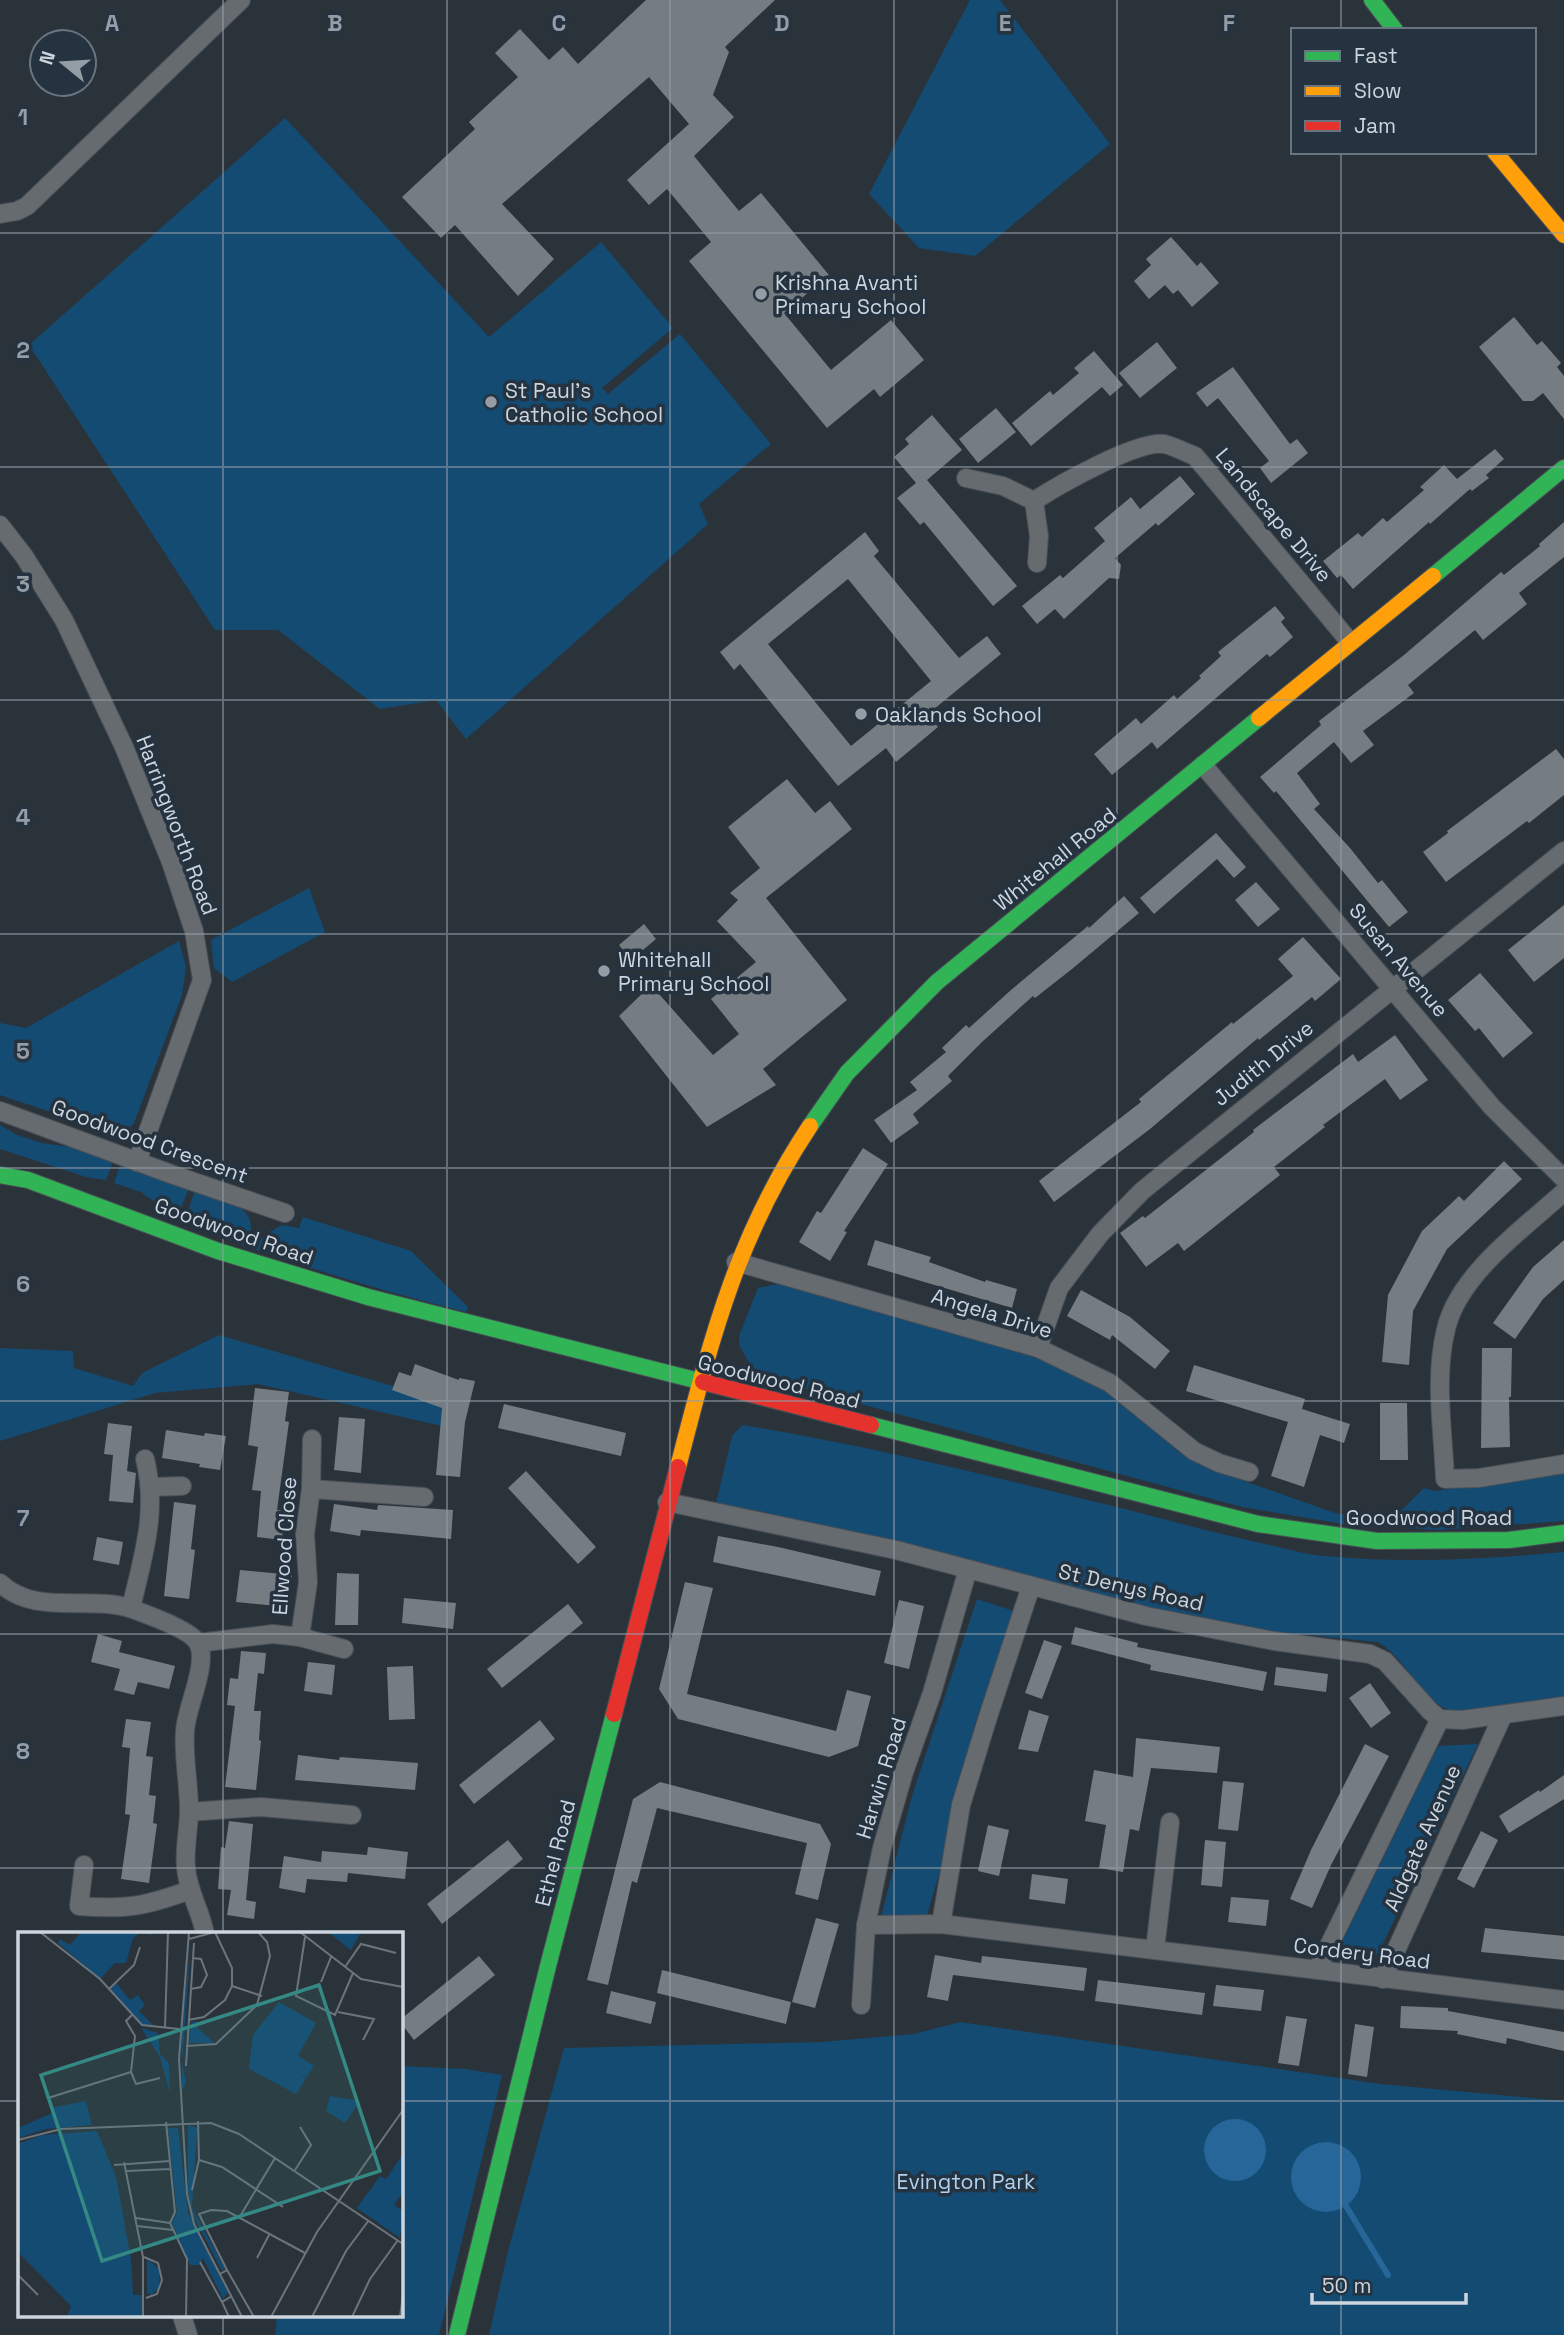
<svg xmlns="http://www.w3.org/2000/svg" width="1564" height="2335" font-family="'Space Grotesk',sans-serif">
<style>
.green{fill:#134b73}
.water{fill:#266698}
.lines{fill:none;stroke-linecap:round;stroke-linejoin:round}
.stream{stroke:#266698;stroke-width:6}
.building{fill:#757c82;fill-rule:evenodd}
.street-casing{stroke:#494f56;stroke-width:20}
.fast-casing{stroke:#494f56;stroke-width:18}
.slow-casing{stroke:#494f56;stroke-width:18}
.jam-casing{stroke:#494f56;stroke-width:18}
.street{stroke:#666b70;stroke-width:18}
.fast{stroke:#30b455;stroke-width:16}
.slow{stroke:#ff9f0a;stroke-width:16}
.jam{stroke:#e5322d;stroke-width:16}
.grid{fill:none;stroke:#949da5;stroke-width:2;stroke-opacity:0.55}
.poi-dot{fill:#949da5;stroke:#253340;stroke-width:2.5}
.labels{text-anchor:middle;dominant-baseline:central;stroke-width:7;stroke-linejoin:round;paint-order:stroke}
.poi-label{font-size:21px;fill:#cdd6de;stroke:#253340;text-anchor:start}
.street-label{font-size:21px;fill:#cdd6de;stroke:#253340}
.park-label{font-size:21px;fill:#b1d3f1;stroke:#253340}
.inset-road{fill:none;stroke:#6c747c;stroke-width:2}
.view{fill:#358984;fill-opacity:0.15;stroke:#358984;stroke-width:3.5}
.inset-edge{fill:none;stroke:#cdd6de;stroke-width:3.5}
.grid-label{font-size:23px;text-anchor:middle;font-weight:bold;fill:#949da5;stroke:#253340;stroke-width:7;stroke-linejoin:round;paint-order:stroke}
</style>
<rect width="100%" height="100%" fill="#2b333a"/>
<g class="green">
<polygon points="970,0 1000,0 1110,144 975,256 919,248 869,194"/>
<polygon points="285,118 489,337 601,242 673,328 602,388 608,394 680,334 771,444 699,504 708,524 466,739 436,700 380,709 278,630 215,630 29,345"/>
<polygon points="309,888 325,932 232,982 214,968 211,940"/>
<path d="M179 941 186 967 182 995 134 1123C126 1132 121 1134 110 1132L0 1095V1023L26 1028Z"/>
<polygon points="0,1125 17,1135 42,1143 77,1148 113,1161 106,1180 86,1177 0,1149"/>
<polygon points="121,1163 189,1188 179,1213 156,1203 141,1192 114,1183"/>
<path d="M195 1190C216 1197 258 1204 250 1234L266 1239 268 1233 282 1225 299 1228 303 1217 411 1251 468 1307 466 1312C370 1288 276 1259 184 1223Z"/>
<polygon points="782,1283 1033,1357 1082,1377 1125,1404 1180,1453 1210,1469 1335,1513 1379,1521 1404,1508 1424,1488 1435,1491 1564,1471 1564,1521 1439,1530 1349,1525 1242,1507 757,1376 740,1347 739,1336 758,1288"/>
<polygon points="219,1335 450,1403 442,1426 258,1384 155,1393 0,1441 0,1348 73,1351 74,1368 133,1386 142,1373"/>
<path d="M742 1425C871 1446 998 1478 1125 1509 1174 1522 1224 1535 1274 1546 1291 1550 1309 1555 1326 1556 1406 1564 1484 1559 1564 1552V1697L1460 1712C1420 1709 1410 1658 1377 1642L1279 1632 1166 1612 897 1542 716 1503 732 1436Z"/>
<polygon points="977,1599 1014,1611 976,1721 954,1803 943,1860 926,1919 880,1921 912,1796"/>
<polygon points="1478,1744 1378,1954 1339,1948 1438,1746"/>
<polygon points="960,2022 1380,2084 1564,2101 1564,2335 489,2335 507,2255 564,2048 822,2042 914,2034"/>
<polygon points="401,2066 465,2069 502,2075 439,2335 275,2335 277,2316 401,2316"/>
</g>
<g class="water">
<circle cx="1235" cy="2150" r="31"/>
<circle cx="1326" cy="2177" r="35"/>
</g>
<g class="lines">
<polyline class="stream" points="1346,2206 1388,2275"/>
</g>
<g class="building">
<polygon points="646,0 775,0 725,47 729,52 713,95 734,117 694,156 739,211 761,193 829,275 784,313 831,370 891,320 924,360 880,397 874,389 827,428 689,261 711,242 667,189 649,205 627,180 689,124 649,77 502,204 554,259 518,296 455,225 441,238 402,197 475,129 469,122 518,77 495,53 520,29 549,60 563,47 578,64"/>
<polygon points="1171,237 1197,266 1201,262 1219,283 1192,307 1178,290 1173,294 1165,285 1149,299 1134,281 1151,265 1146,259"/>
<polygon points="1514,317 1537,345 1542,341 1561,363 1557,367 1564,376 1564,419 1543,393 1533,401 1523,401 1479,347"/>
<polygon points="1157,342 1177,368 1140,398 1119,373"/>
<polygon points="1094,351 1123,385 1110,396 1102,387 1031,446 1012,423 1050,391 1053,395 1079,373 1074,368"/>
<polygon points="1233,367 1290,444 1297,439 1308,453 1271,483 1260,468 1269,461 1218,398 1207,407 1196,393"/>
<polygon points="996,408 1016,432 978,463 959,439"/>
<polygon points="932,415 962,450 927,480 1017,586 993,606 924,522 920,525 897,498 916,483 894,457 909,444 905,439"/>
<polygon points="1495,449 1504,459 1486,475 1489,478 1472,491 1470,489 1430,524 1429,522 1353,589 1341,575 1337,578 1323,561 1358,533 1362,537 1383,518 1387,522 1424,490 1420,487 1444,465 1457,479"/>
<polygon points="1180,476 1195,494 1158,526 1156,523 1115,558 1121,565 1119,579 1109,578 1064,619 1055,609 1037,624 1022,606 1060,575 1063,578 1105,541 1094,528 1131,497 1140,509"/>
<polygon points="1564,522 1564,557 1519,593 1527,604 1483,640 1475,630 1408,685 1414,693 1363,731 1374,745 1351,763 1334,742 1297,773 1320,804 1314,809 1350,848 1378,883 1382,880 1408,912 1389,927 1276,791 1274,793 1260,777 1321,725 1319,721 1404,655 1501,572 1504,575 1540,546 1539,544"/>
<path d="M865 532 879 551 874 556 959 658 987 636 1001 654 928 714 938 727 896 762 886 748 838 786 740 664 734 670 720 652ZM848 579 931 681 851 746 768 644Z"/>
<polygon points="1275,606 1285,618 1281,622 1293,637 1270,657 1267,654 1157,749 1152,742 1112,775 1094,754 1136,718 1141,724 1174,695 1177,699 1201,678 1199,676 1221,656 1218,652"/>
<polygon points="1556,749 1564,759 1564,795 1529,823 1527,821 1446,882 1423,852 1448,833 1447,831"/>
<polygon points="787,779 815,813 830,801 852,829 766,898 847,1000 763,1069 776,1085 707,1127 619,1016 651,985 713,1055 739,1034 711,999 756,962 717,921 738,900 730,893 760,868 728,827"/>
<polygon points="1216,833 1246,867 1234,878 1217,859 1154,914 1140,898"/>
<polygon points="1256,882 1280,909 1258,927 1235,900"/>
<polygon points="1124,896 1139,913 1072,969 1035,998 1033,996 982,1042 948,1076 952,1081 913,1114 919,1123 891,1143 874,1120 917,1090 910,1082 946,1052 942,1048 966,1025 969,1028 1011,990 1088,926 1089,928"/>
<polygon points="1564,905 1564,958 1534,982 1508,950"/>
<polygon points="644,924 656,939 631,960 619,945"/>
<polygon points="1303,937 1341,979 1315,1001 1312,997 1259,1040 1258,1038 1150,1129 1054,1202 1039,1181 1141,1102 1139,1099 1232,1022 1233,1024 1293,976 1278,959"/>
<polygon points="1480,973 1533,1033 1503,1058 1479,1028 1475,1031 1448,1000"/>
<polygon points="1395,1035 1428,1080 1400,1100 1385,1079 1323,1125 1325,1127 1274,1167 1280,1175 1184,1251 1178,1243 1146,1267 1120,1233 1143,1216 1145,1218 1254,1132 1253,1130 1353,1054 1358,1062"/>
<polygon points="863,1148 888,1164 844,1231 847,1232 830,1261 799,1242 817,1211 821,1213"/>
<polygon points="1504,1161 1522,1179 1447,1249 1413,1311 1409,1365 1382,1362 1388,1295 1422,1231 1459,1196 1464,1201"/>
<polygon points="875,1240 931,1257 929,1262 985,1282 986,1280 1017,1289 1012,1308 867,1265"/>
<polygon points="1564,1240 1564,1280 1543,1299 1515,1339 1493,1323 1533,1267"/>
<polygon points="1081,1290 1130,1317 1170,1351 1155,1369 1112,1335 1110,1340 1067,1316"/>
<polygon points="1482,1348 1512,1348 1511,1397 1509,1397 1510,1447 1481,1448"/>
<polygon points="415,1364 459,1380 459,1378 475,1381 465,1422 460,1477 436,1475 442,1408 392,1390 399,1372 411,1376"/>
<polygon points="1194,1365 1305,1399 1302,1409 1350,1424 1344,1443 1320,1435 1304,1487 1271,1476 1288,1422 1186,1391"/>
<polygon points="255,1388 289,1392 285,1421 289,1422 277,1510 285,1511 282,1540 257,1537 261,1491 252,1490 258,1447 248,1445"/>
<polygon points="1380,1403 1407,1403 1408,1460 1380,1460"/>
<polygon points="504,1404 626,1433 621,1456 498,1428"/>
<polygon points="339,1417 365,1419 361,1473 334,1470"/>
<polygon points="108,1423 132,1426 127,1471 136,1473 133,1503 109,1501 113,1455 104,1454"/>
<polygon points="166,1430 204,1436 205,1433 226,1436 220,1470 199,1467 200,1464 162,1458"/>
<polygon points="526,1471 596,1547 578,1564 508,1488"/>
<polygon points="174,1502 196,1505 191,1549 195,1550 189,1599 164,1596"/>
<polygon points="334,1504 377,1510 378,1505 453,1510 451,1539 361,1530 360,1536 330,1531"/>
<polygon points="718,1536 778,1547 881,1571 875,1596 713,1562"/>
<polygon points="97,1537 123,1542 119,1565 93,1560"/>
<polygon points="240,1570 292,1575 288,1607 236,1602"/>
<polygon points="337,1573 359,1574 358,1625 335,1625"/>
<polygon points="685,1582 713,1588 687,1694 836,1731 847,1690 871,1696 858,1746 829,1757 678,1719 659,1689"/>
<polygon points="404,1598 456,1603 453,1629 402,1623"/>
<polygon points="899,1600 924,1606 909,1669 884,1663"/>
<polygon points="568,1604 583,1623 502,1688 487,1669"/>
<polygon points="1075,1627 1138,1643 1137,1647 1267,1672 1263,1691 1150,1670 1151,1665 1071,1644"/>
<polygon points="98,1634 122,1641 119,1652 175,1666 169,1689 138,1682 134,1695 114,1690 120,1669 91,1662"/>
<polygon points="1044,1640 1062,1646 1042,1699 1025,1693"/>
<polygon points="241,1651 266,1653 264,1674 258,1673 254,1711 261,1711 259,1740 261,1741 256,1790 225,1787 235,1706 227,1705 230,1678 238,1679"/>
<polygon points="308,1662 335,1665 332,1695 304,1691"/>
<polygon points="413,1666 415,1719 389,1720 387,1667"/>
<polygon points="1276,1667 1328,1674 1326,1692 1274,1685"/>
<polygon points="1370,1683 1391,1713 1371,1728 1349,1698"/>
<polygon points="1029,1710 1049,1716 1038,1752 1018,1749"/>
<polygon points="126,1719 151,1722 146,1756 153,1757 149,1795 156,1796 153,1823 157,1824 149,1883 121,1879 130,1815 125,1814 130,1748 122,1747"/>
<polygon points="540,1720 555,1739 474,1804 459,1785"/>
<polygon points="1136,1738 1220,1747 1217,1773 1151,1768 1139,1831 1130,1829 1123,1872 1099,1868 1106,1825 1085,1821 1094,1770 1133,1777"/>
<polygon points="1365,1744 1389,1756 1331,1865 1312,1908 1290,1899 1311,1850"/>
<polygon points="298,1755 339,1760 340,1757 418,1763 415,1790 295,1780"/>
<polygon points="1564,1775 1564,1799 1509,1833 1499,1816 1539,1790 1540,1792"/>
<polygon points="1223,1781 1244,1783 1238,1831 1218,1829"/>
<polygon points="660,1782 820,1824 831,1844 818,1900 795,1894 807,1843 657,1808 637,1883 632,1881 608,1985 587,1980 633,1799"/>
<polygon points="229,1821 253,1824 246,1900 256,1902 254,1919 227,1915 231,1890 218,1889 221,1847 225,1848"/>
<polygon points="988,1825 1009,1830 999,1876 978,1871"/>
<polygon points="1481,1831 1498,1840 1474,1888 1457,1879"/>
<polygon points="508,1840 523,1859 442,1924 427,1904"/>
<polygon points="1205,1840 1226,1842 1222,1887 1201,1885"/>
<polygon points="368,1847 408,1852 405,1879 348,1873 347,1882 307,1879 305,1893 279,1888 284,1856 321,1862 322,1851 367,1855"/>
<polygon points="1032,1874 1068,1879 1065,1904 1029,1899"/>
<polygon points="1231,1897 1269,1900 1266,1926 1228,1922"/>
<polygon points="816,1918 839,1924 815,2008 792,2002"/>
<polygon points="1485,1928 1564,1936 1564,1960 1481,1952"/>
<polygon points="935,1955 981,1963 982,1956 1087,1968 1084,1991 953,1975 948,2001 927,1997"/>
<polygon points="479,1956 495,1975 414,2040 401,2023 401,2019"/>
<polygon points="662,1970 791,2002 786,2024 657,1993"/>
<polygon points="1098,1980 1205,1993 1202,2015 1095,2001"/>
<polygon points="1216,1985 1264,1990 1261,2011 1213,2006"/>
<polygon points="611,1991 656,2002 651,2024 606,2013"/>
<polygon points="1401,2006 1448,2008 1448,2011 1564,2032 1564,2051 1507,2038 1506,2044 1457,2034 1458,2031 1400,2028"/>
<polygon points="1286,2016 1307,2019 1299,2066 1278,2063"/>
<polygon points="1355,2024 1374,2027 1367,2077 1348,2074"/>
</g>
<g class="lines">
<g class="street-casing">
<g id="street">
<polyline points="0,214 17,211 27,206 241,0"/>
<polyline points="966,478 1003,486 1034,501 1039,536 1037,563"/>
<path d="M1034 501C1057 486 1137 440 1164 444 1174 446 1186 453 1195 456L1350 642"/>
<polyline points="0,525 24,556 64,620 124,747 171,862 194,931 202,980 137,1162"/>
<polyline points="1203,765 1492,1107 1564,1179"/>
<polyline points="0,1111 171,1174 285,1213"/>
<path d="M1564 1192C1524 1228 1459 1274 1446 1329 1434 1377 1443 1430 1445 1479L1479 1478 1564 1464"/>
<polyline points="736,1262 1038,1348 1110,1383 1194,1451 1219,1463 1249,1472"/>
<polyline points="1038,1348 1059,1288 1100,1234 1142,1191 1564,851"/>
<polyline points="151,1487 182,1486"/>
<polyline points="311,1489 424,1497"/>
<polyline points="667,1502 896,1550 1146,1616 1274,1641 1370,1654 1385,1661 1430,1711 1440,1719 1462,1720 1564,1706"/>
<path d="M0 1583C36 1617 89 1594 132 1609 146 1614 191 1630 198 1643 209 1663 186 1708 185 1731 183 1757 189 1783 189 1810 189 1829 184 1849 186 1868 188 1892 201 1911 205 1934"/>
<path d="M131 1608C143 1556 158 1512 145 1459"/>
<polyline points="300,1637 344,1649"/>
<polyline points="198,1643 273,1634 300,1637 308,1582 305,1534 311,1489 312,1439"/>
<polyline points="189,1812 261,1807 352,1815"/>
<path d="M84 1865 79 1906C126 1910 146 1906 190 1890"/>
<polyline points="941,1924 961,1805 987,1720 1031,1586"/>
<polyline points="866,1925 941,1924 1564,2000"/>
<polyline points="1155,1949 1170,1822"/>
<polyline points="1317,1970 1440,1719"/>
<polyline points="1383,1979 1503,1715"/>
<polyline points="861,2005 866,1925 882,1848 904,1772 932,1693 968,1569"/>
<polyline points="182,2316 188,2335"/>
</g>
</g>
<g class="fast-casing">
<g id="fast">
<polyline points="1372,0 1395,30"/>
<polyline points="1433,576 1564,468"/>
<polyline points="810,1126 847,1073 937,982 1259,718"/>
<polyline points="0,1175 28,1180 218,1251 368,1297 703,1382"/>
<polyline points="871,1425 1258,1524 1377,1541 1509,1540 1564,1533"/>
<polyline points="457,2335 548,1966 614,1714"/>
</g>
</g>
<g class="slow-casing">
<g id="slow">
<polyline points="1495,152 1564,235"/>
<polyline points="1259,718 1433,576"/>
<path d="M678 1467C711 1340 736 1237 810 1126"/>
</g>
</g>
<g class="jam-casing">
<g id="jam">
<polyline points="703,1382 871,1425"/>
<polyline points="614,1714 678,1467"/>
</g>
</g>
<use href="#street" class="street"/>
<use href="#fast" class="fast"/>
<use href="#slow" class="slow"/>
<use href="#jam" class="jam"/>
</g>
<path class="grid" d="M223 0V1934M447 0V2335M670 0V2335M894 0V2335M1117 0V2335M1341 0V30M1341 152V2335M0 233H1564M0 467H1564M0 700H1564M0 934H1564M0 1168H1564M0 1401H1564M0 1634H1564M0 1868H1564M0 2101H19M401 2101H1564M223 2316V2335"/>
<g class="poi-dot">
<circle cx="761" cy="294" r="7"/>
<circle cx="491" cy="402" r="7"/>
<circle cx="861" cy="714" r="7"/>
<circle cx="604" cy="971" r="7"/>
</g>
<g class="labels">
<g class="poi-label">
<text x="775" y="282">Krishna Avanti<tspan x="775" dy="24">Primary School</tspan></text>
<text x="505" y="390">St Paul's<tspan x="505" dy="24">Catholic School</tspan></text>
<text x="875" y="714">Oaklands School</text>
<text x="618" y="959">Whitehall<tspan x="618" dy="24">Primary School</tspan></text>
</g>
<g class="street-label">
<text transform="translate(1274 515) rotate(50)">Landscape Drive</text>
<text transform="translate(177 825) rotate(69)">Harringworth Road</text>
<text transform="translate(1055 859) rotate(-39)">Whitehall Road</text>
<text transform="translate(1399 960) rotate(50)">Susan Avenue</text>
<text transform="translate(1263 1063) rotate(-39)">Judith Drive</text>
<text transform="translate(150 1141) rotate(20)">Goodwood Crescent</text>
<text transform="translate(234 1231) rotate(19)">Goodwood Road</text>
<text transform="translate(992 1313) rotate(17)">Angela Drive</text>
<text transform="translate(779 1381) rotate(14)">Goodwood Road</text>
<text x="1429" y="1517">Goodwood Road</text>
<text transform="translate(284 1546) rotate(-86)">Ellwood Close</text>
<text transform="translate(1131 1587) rotate(13)">St Denys Road</text>
<text transform="translate(881 1778) rotate(-73)">Harwin Road</text>
<text transform="translate(1422 1838) rotate(-66)">Aldgate Avenue</text>
<text transform="translate(555 1853) rotate(-76)">Ethel Road</text>
<text transform="translate(1362 1953) rotate(7)">Cordery Road</text>
</g>
<g class="park-label">
<text x="966" y="2181">Evington Park</text>
</g>
</g>
<g transform="translate(18 1932)">
<rect width="385" height="385" fill="#2b333a"/>
<path d="M63 0H134V3L122 1 115 6 108 31H97L82 47 40 11 42 7 52 13ZM310 0H343L333 18ZM173 11 164 131 168 150 164 159V88ZM98 51 112 68 120 63 127 73 121 79 136 94 123 93 91 57ZM261 70 298 91 280 124 296 134 288 146 278 140 288 147 278 162 231 137 235 103ZM179 89 180 96 196 111H171L173 90ZM123 96 140 101 142 122 151 131 152 161 142 125ZM312 164 342 169 327 191 308 179ZM68 169 74 193 28 197 0 206V196L34 181 32 176ZM170 193 179 196 174 276 207 336 204 339 175 283 170 259ZM150 196H160L170 280 210 361 205 367 185 326 182 333H172L154 291 159 280ZM79 199 98 245 113 327 115 363H126L124 385H49L53 374 0 320V212L24 203ZM385 222V260L376 273 385 279 382 306 339 276 362 244 368 247ZM129 327 142 338 141 356 133 363 129 361Z" fill="#134b73"/>
<path class="inset-road" d="M22 0 82 47 124 93 161 97M171 0 161 127 169 262 176 292 224 385M282 0 343 47 385 55M287 5 278 64 317 83 335 41M171 7 197 0M327 35 343 12 378 21M303 50 313 25M214 54 244 64M91 57 116 33 122 15M173 57 183 55 189 43 183 27 174 26M320 80 356 87 345 108M170 88 186 85 207 68 214 54V36L197 0M147 96 150 0M168 114 198 112 239 73 252 24 249 10 240 0M168 134 176 11M113 140 118 152 142 146M30 166 113 140 117 104 108 89 114 83M148 190 157 280 152 291 169 327 168 385M0 208 43 197 193 191 221 202 385 312M181 228 204 235 265 275M106 230 125 325V385M96 233 152 229M277 238 293 213 282 195M109 239 152 237M174 258 181 228 180 189M118 286 152 291M221 286 257 226M119 294 155 298M126 325 140 331 144 348 139 362 128 366M239 326 251 303M182 330 204 370M209 338 236 385M202 342 209 338 181 282 193 278 209 279 287 321M0 343 20 363M211 385 204 370 214 364M253 385 299 300 385 178M294 385 328 319 351 288M334 385 352 347 380 308M382 385 385 363"/>
<path class="view" d="M301 53 362 239 84 329 23 143Z"/>
<rect width="385" height="385" class="inset-edge"/>
</g>
<g class="grid-label">
<text x="112" y="31">A</text>
<text x="335" y="31">B</text>
<text x="559" y="31">C</text>
<text x="782" y="31">D</text>
<text x="1005" y="31">E</text>
<text x="1229" y="31">F</text>
<text x="23" y="125">1</text>
<text x="23" y="358">2</text>
<text x="23" y="592">3</text>
<text x="23" y="825">4</text>
<text x="23" y="1059">5</text>
<text x="23" y="1292">6</text>
<text x="23" y="1526">7</text>
<text x="23" y="1759">8</text>
</g>
<rect x="1291" y="28" width="245" height="126" fill="#253340" stroke="#68747f" stroke-width="2"/>
<rect x="1305" y="51" width="35" height="10" fill="#30b455" stroke="#68747f" stroke-width="2"/>
<text x="1354" y="63" font-size="21" fill="#cdd6de">Fast</text>
<rect x="1305" y="86" width="35" height="10" fill="#ff9f0a" stroke="#68747f" stroke-width="2"/>
<text x="1354" y="98" font-size="21" fill="#cdd6de">Slow</text>
<rect x="1305" y="121" width="35" height="10" fill="#e5322d" stroke="#68747f" stroke-width="2"/>
<text x="1354" y="133" font-size="21" fill="#cdd6de">Jam</text>
<g transform="translate(63 63) rotate(288)"><circle r="33" fill="#253340" stroke="#68747f" stroke-width="2"/>
<path d="M0-5L12 26L0 18L-12 26Z" fill="#949da5"/>
<text y="-10" font-size="19" font-weight="bold" text-anchor="middle" fill="#cdd6de">N</text>
</g>
<path d="M1312 2293v10h154v-10" fill="none" stroke="#cdd6de" stroke-width="3.5"/>
<text x="1322" y="2293" font-size="21" fill="#cdd6de" stroke="#253340" stroke-width="5" paint-order="stroke">50 m</text>
</svg>
